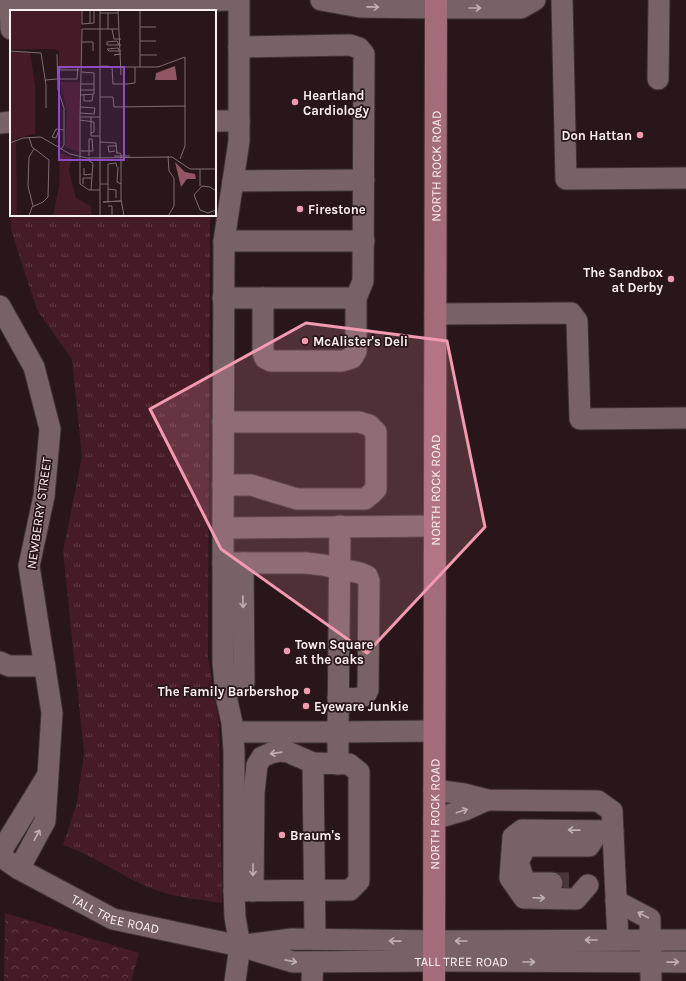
<svg xmlns="http://www.w3.org/2000/svg" width="686" height="981" font-family="Karla,sans-serif">
<style>
.grass{fill:url(#grass-tufts)}
.forest{fill:url(#forest-crowns)}
.lines{fill:none;stroke-linecap:round;stroke-linejoin:round}
.minor-tunnel{stroke:#48373a;stroke-width:21;stroke-dasharray:21 10;stroke-linecap:butt}
.minor-casing{stroke:#3f3235;stroke-width:23}
.major-casing{stroke:#3f3235;stroke-width:24}
.minor{stroke:#786266;stroke-width:21}
.major{stroke:#a46b79;stroke-width:22}
.oneway{stroke:#c1b0b2}
.marked{fill:#f29aaf;fill-opacity:0.2;stroke:#f29aaf;stroke-width:3;stroke-linejoin:round}
.poi-dot{fill:#f29aaf;stroke:#28161a;stroke-width:1.5}
.labels{text-anchor:middle;dominant-baseline:central;stroke-width:3.5;stroke-linejoin:round;paint-order:stroke}
.poi-label{font-size:13px;font-weight:bold;fill:#fceff1;stroke:#28161a;text-anchor:start}
.street-label{font-size:13px;fill:#fceff1;stroke:#28161a}
.inset-road{fill:none;stroke:#7d6d70;stroke-width:1}
.view{fill:#8e49c6;fill-opacity:0.15;stroke:#8e49c6;stroke-width:2}
.inset-edge{fill:none;stroke:#fceff1;stroke-width:2}
</style>
<defs>
<pattern id="grass-tufts" width="24" height="20" patternUnits="userSpaceOnUse"><rect width="24" height="20" fill="#451b27"/><path d="M3 7l-1-3M5 7V3M7 7l1-3M15 17l-1-3M17 17v-4M19 17l1-3" fill="none" stroke="#613c47"/></pattern>
<pattern id="forest-crowns" width="20" height="18" patternUnits="userSpaceOnUse"><rect width="20" height="18" fill="#451b27"/><path d="M2 6a3 3 0 1 1 6 0M12 15a3 3 0 1 1 6 0" fill="none" stroke="#613c47"/></pattern>
</defs>
<rect width="100%" height="100%" fill="#28161a"/>
<path class="grass" d="M10 150H11V215H210L208 658 219 722 222 903C204 900 179 898 162 892 126 881 97 856 63 845L77 803 84 753 63 552 82 457 72 359 37 310 11 230 9 195Z"/>
<polygon class="forest" points="5,913 139,953 131,981 4,981"/>
<g class="lines">
<polyline class="minor-tunnel" points="552,883 569,883"/>
<g class="minor-casing">
<g id="minor">
<polyline points="321,0 360,7 436,8 521,8 535,0"/>
<polyline points="562,0 566,179 686,178"/>
<polyline points="0,4 229,0"/>
<polyline points="10,4 11,29"/>
<polyline points="658,79 659,0"/>
<polyline points="215,121 239,121"/>
<polyline points="0,123 11,122"/>
<polyline points="233,181 364,180"/>
<polyline points="224,241 364,241"/>
<polyline points="223,298 356,298 363,281 364,54 359,48 350,45 239,47"/>
<polyline points="263,298 263,352 265,358 271,361 342,361 352,358 356,351 356,298"/>
<polyline points="0,306 34,367 50,429 44,496 29,566 52,713 45,821 19,869"/>
<polyline points="435,314 571,313 577,321 580,419 686,418"/>
<polyline points="223,422 359,422 369,425 376,432 376,489 371,494 365,499 297,499 251,485 223,485"/>
<polyline points="340,526 338,732 434,731"/>
<polyline points="223,528 224,241 239,141 239,0"/>
<path d="M223 563H306L323 565 360 573 367 576 369 581 368 690C364 702 348 698 338 698"/>
<polyline points="0,662 9,666 45,666"/>
<polyline points="225,693 244,682 243,563"/>
<polyline points="233,732 338,732 338,764"/>
<polyline points="434,790 464,794 487,800 598,801 612,811 618,940"/>
<polyline points="434,819 465,810 487,800"/>
<polyline points="0,853 46,778"/>
<path id="s1" d="M0 856 19 869 113 919 240 946 293 962 434 961 686 962"/>
<polyline points="552,883 525,883 518,862 526,846 589,846 599,831"/>
<polyline points="588,885 576,899 524,898 510,878 513,837 522,830 613,831"/>
<polyline points="234,891 350,890 359,881 359,772 349,764 313,763 315,939"/>
<polyline points="253,891 254,792 257,765 262,757 271,753 280,751 288,752 313,763"/>
<polyline points="616,901 650,919 651,981"/>
<polyline points="246,945 292,939 434,941 686,940"/>
<polyline points="235,981 240,946 235,917 234,891 234,751 232,723 226,696 223,662 223,528 434,526"/>
<polyline points="312,981 313,962"/>
</g>
</g>
<g class="major-casing">
<g id="major">
<path id="s2" d="M434 981 436 0"/>
</g>
</g>
<use href="#minor" class="minor"/>
<use href="#major" class="major"/>
</g>
<defs><path id="oneway-shaft" d="M-6 0H5M1.5-3L5.5 0L1.5 3" fill="none" stroke-width="1.6" stroke-linecap="round" stroke-linejoin="round"/></defs>
<g class="oneway">
<use href="#oneway-shaft" transform="translate(373 7) rotate(1)"/>
<use href="#oneway-shaft" transform="translate(475 8)"/>
<use href="#oneway-shaft" transform="translate(243 602) rotate(89)"/>
<use href="#oneway-shaft" transform="translate(276 753) rotate(172)"/>
<use href="#oneway-shaft" transform="translate(462 811) rotate(-18)"/>
<use href="#oneway-shaft" transform="translate(574 830) rotate(-179)"/>
<use href="#oneway-shaft" transform="translate(37 835) rotate(-62)"/>
<use href="#oneway-shaft" transform="translate(253 870) rotate(90)"/>
<use href="#oneway-shaft" transform="translate(539 898) rotate(2)"/>
<use href="#oneway-shaft" transform="translate(643 915) rotate(-152)"/>
<use href="#oneway-shaft" transform="translate(591 940) rotate(180)"/>
<use href="#oneway-shaft" transform="translate(395 941) rotate(-179)"/>
<use href="#oneway-shaft" transform="translate(461 941) rotate(180)"/>
<use href="#oneway-shaft" transform="translate(291 961) rotate(11)"/>
<use href="#oneway-shaft" transform="translate(529 962)"/>
<use href="#oneway-shaft" transform="translate(673 962) rotate(-1)"/>
</g>
<path class="marked" d="M306 323 447 341 485 527 367 653 221 549 150 409Z"/>
<g class="poi-dot">
<circle cx="295" cy="102" r="4"/>
<circle cx="640" cy="135" r="4"/>
<circle cx="300" cy="209" r="4"/>
<circle cx="671" cy="279" r="4"/>
<circle cx="305" cy="341" r="4"/>
<circle cx="287" cy="651" r="4"/>
<circle cx="307" cy="691" r="4"/>
<circle cx="306" cy="706" r="4"/>
<circle cx="282" cy="835" r="4"/>
</g>
<g class="labels">
<g class="poi-label">
<text x="303" y="95">Heartland<tspan x="303" dy="15">Cardiology</tspan></text>
<text x="632" y="135" text-anchor="end">Don Hattan</text>
<text x="308" y="209">Firestone</text>
<text x="663" y="272" text-anchor="end">The Sandbox<tspan x="663" dy="15">at Derby</tspan></text>
<text x="313" y="341">McAlister's Deli</text>
<text x="295" y="644">Town Square<tspan x="295" dy="15">at the oaks</tspan></text>
<text x="299" y="691" text-anchor="end">The Family Barbershop</text>
<text x="314" y="706">Eyeware Junkie</text>
<text x="290" y="835">Braum's</text>
</g>
<g class="street-label">
<text stroke="none"><textPath href="#s2" startOffset="815">NORTH ROCK ROAD</textPath></text>
<text stroke="none"><textPath href="#s2" startOffset="491">NORTH ROCK ROAD</textPath></text>
<text transform="translate(39 513) rotate(-82)">NEWBERRY STREET</text>
<text stroke="none"><textPath href="#s2" startOffset="167">NORTH ROCK ROAD</textPath></text>
<text stroke="none"><textPath href="#s1" startOffset="130">TALL TREE ROAD</textPath></text>
<text stroke="none"><textPath href="#s1" startOffset="483">TALL TREE ROAD</textPath></text>
</g>
</g>
<g transform="translate(10 10)">
<rect width="206" height="206" fill="#28161a"/>
<path d="M0 0H71V57H49V41L44 39H0ZM0 42H20L25 75V124L6 128 7 206H0ZM50 72H70V142L55 137 57 100Z" fill="#451b27"/>
<path d="M50 143 62 147 59 160 66 188 81 196V204L43 206 49 177Z" fill="#451b27"/>
<path d="M165 56 167 70H145L146 63ZM165 152 175 162 185 164 186 169H177L171 177Z" fill="#925564"/>
<path class="inset-road" d="M72 0V14L84 13V0M80 0V13M108 0 111 65M90 3H108M98 3V19M130 17H146M102 19 104 29H111M130 31H146M72 32H83V41M109 35 107 31 97 32V35H111M0 41 31 43 36 75V98M109 41 108 38 97 39 99 41H111M47 44 48 80 54 98V135L51 139M110 44 104 45 111 44M130 45H147M100 57H148L175 47V136L170 149M102 57 103 74H117L125 73V57M130 57V0M47 58 98 56 100 57H79M50 60H69M47 69H67L68 57M35 70 47 69M71 74H84M70 80H84M70 85 84 84V63L72 62M74 85V91H82L83 85M90 87H103L104 97 175 96M70 97 85 98 84 104 70 103M70 107 72 19H108M81 107V126H90M70 110 84 112V122L81 123M49 120 46 128 42 127 46 119 54 120M90 132 106 133 107 144M0 133 13 128 31 127 60 144 77 148 162 147 180 159H206M71 141H83L82 129H79V146M105 141 99 142 98 136H107M107 142 111 144V189L114 206M104 146H120M79 148V151L83 153 81 180M108 157 107 172 111 174M74 158V165L82 164M190 159V176M73 174V168H82M90 174H98V154L106 153 107 157M98 179 106 180V188M90 180H79L70 174V107H90M206 181 200 177 192 176 184 185 190 200 198 203 206 200M98 191V174M111 191 93 192 111 191M23 196 18 176 19 147 24 139M98 196H102V206M19 206 22 197 33 192 38 187 39 150 22 137 19 127M90 206V0M158 206 164 196V168L159 161 158 146"/>
<path class="view" d="M49 57H114V150H49Z"/>
<rect width="206" height="206" class="inset-edge"/>
</g>
</svg>
